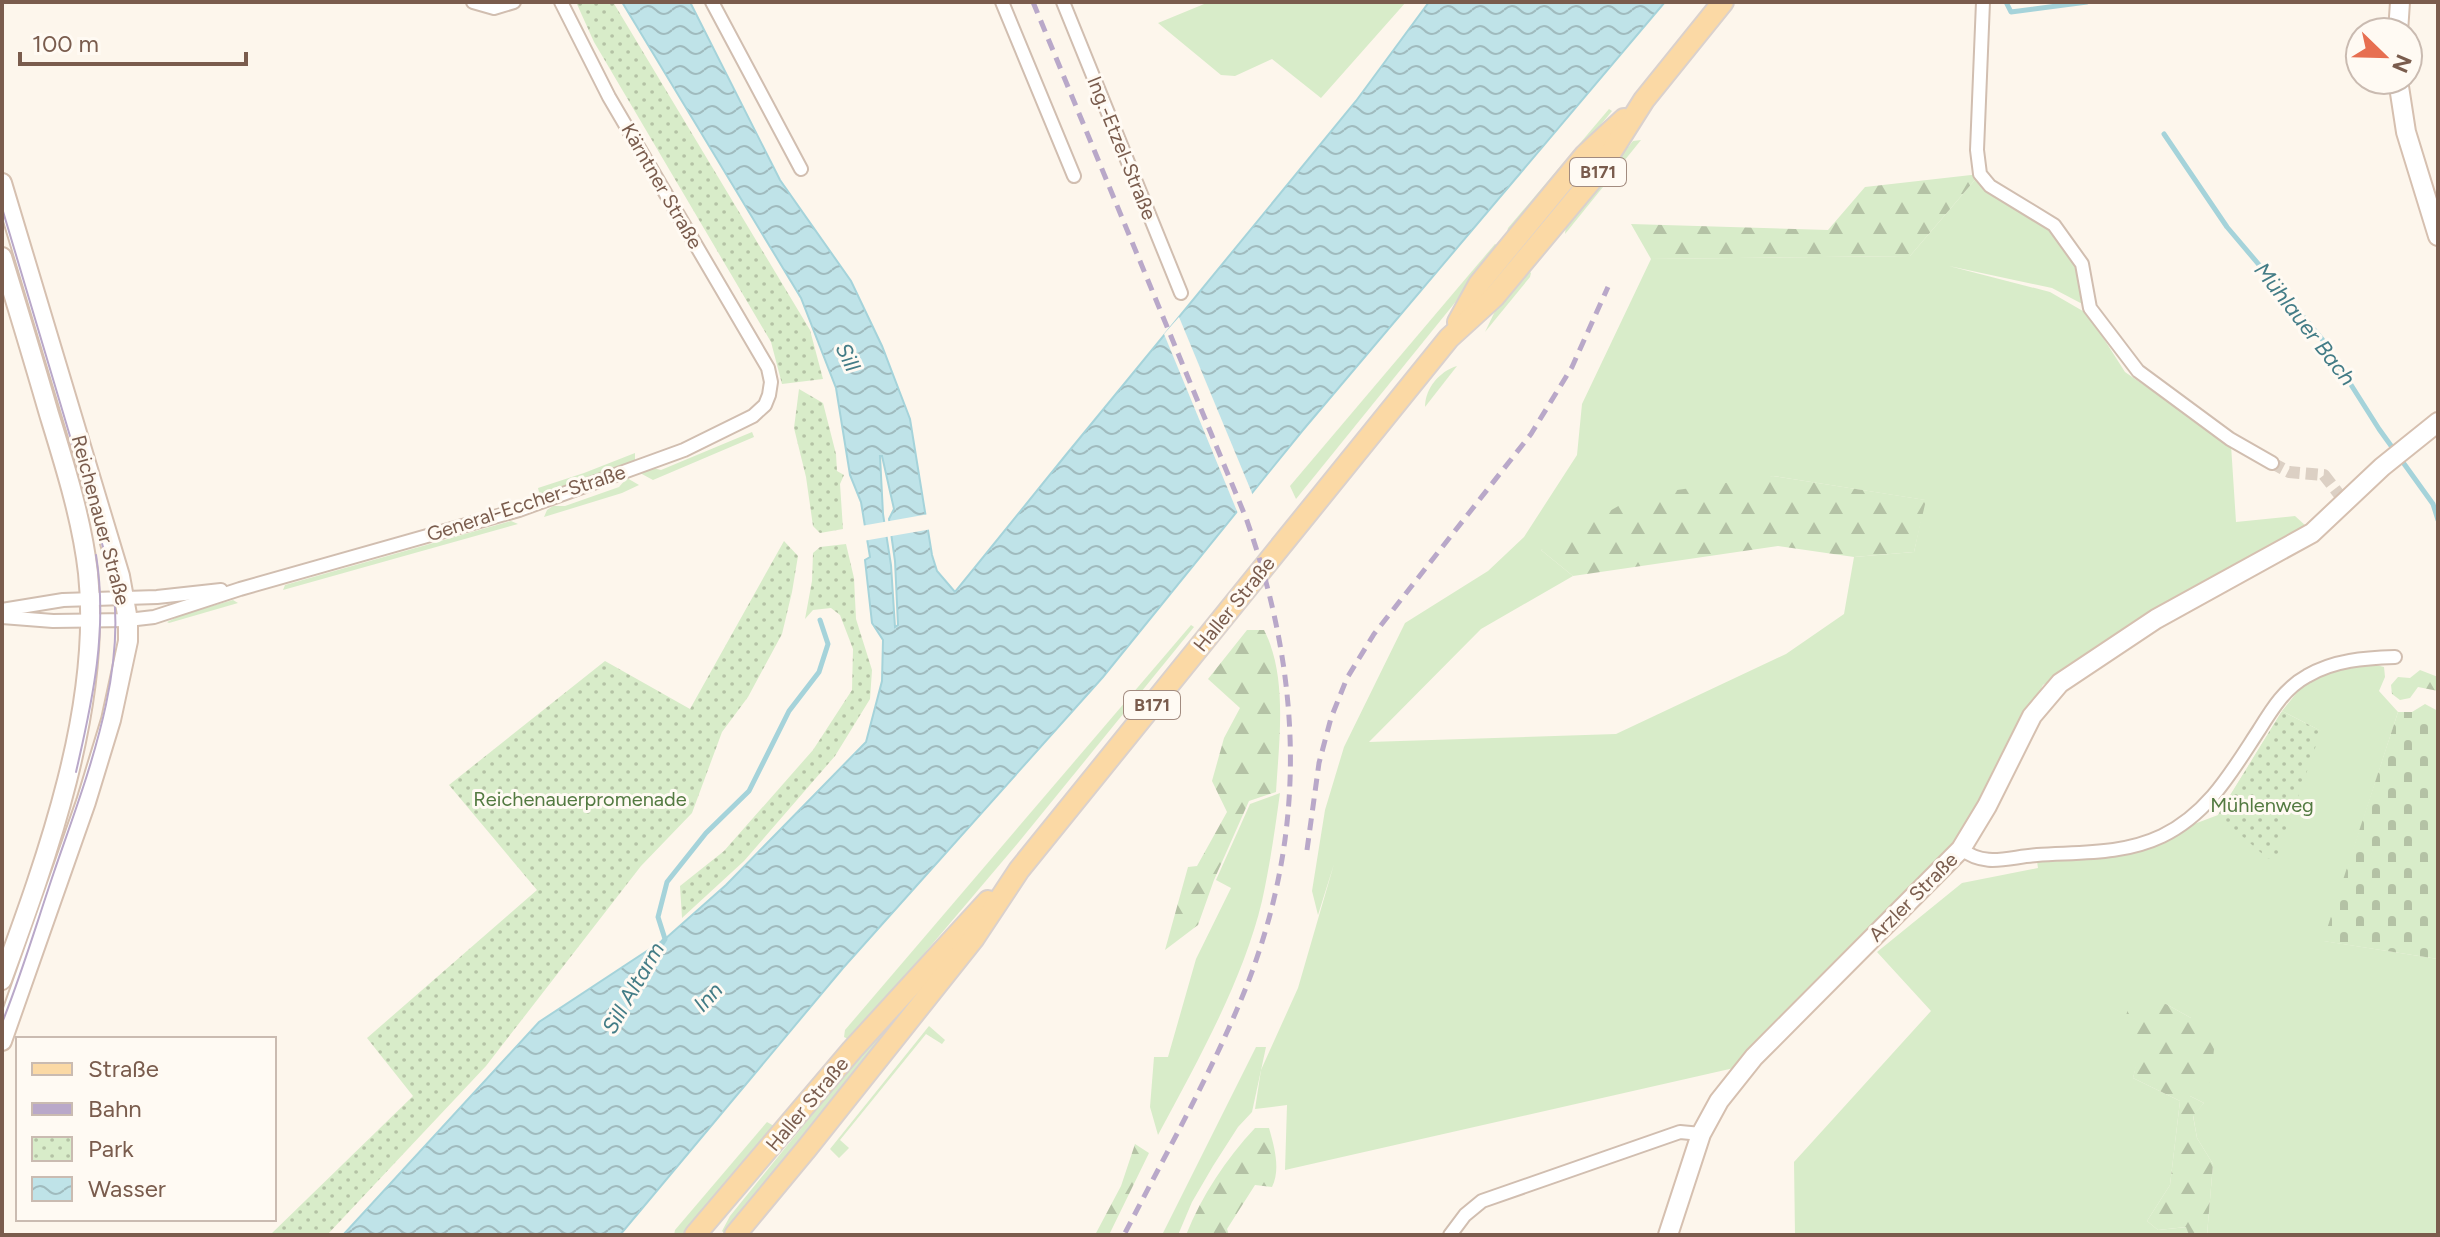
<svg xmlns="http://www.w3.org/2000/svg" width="2440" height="1237" font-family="Figtree,sans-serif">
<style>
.green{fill:#d8ecc9;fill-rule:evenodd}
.forest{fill:url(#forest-firs)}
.cemetery{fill:url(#cemetery-stones)}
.park{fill:url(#park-dots)}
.water{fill:url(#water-waves);stroke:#a5d3da;stroke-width:2;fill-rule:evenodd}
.pier{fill:#fdf6ec}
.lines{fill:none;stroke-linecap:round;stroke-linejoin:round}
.stream{stroke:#a5d3da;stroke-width:5}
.street-tunnel{stroke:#dcd0c4;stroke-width:12;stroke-dasharray:12 6;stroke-linecap:butt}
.street-casing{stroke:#d1beb0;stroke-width:16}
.secondary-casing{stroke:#d6c0b0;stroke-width:22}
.primary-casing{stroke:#dad1cd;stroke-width:24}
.street{stroke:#fff;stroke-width:12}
.secondary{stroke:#fff;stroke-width:18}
.primary{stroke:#fbd9a5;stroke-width:20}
.tram{stroke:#b9a8c9;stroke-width:2}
.rail{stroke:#b9a8c9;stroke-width:5;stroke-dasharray:12 8;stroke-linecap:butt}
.labels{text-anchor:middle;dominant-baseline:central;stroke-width:6;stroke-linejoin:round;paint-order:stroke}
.shield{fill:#fffaf3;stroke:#a28b7f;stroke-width:2}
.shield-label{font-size:18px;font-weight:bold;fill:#7a5c4d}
.street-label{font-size:20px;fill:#7a5c4d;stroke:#fffaf3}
.park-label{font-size:20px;fill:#537a41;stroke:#fffaf3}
.water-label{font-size:22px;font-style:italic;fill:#437c86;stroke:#fffaf3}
</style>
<defs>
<pattern id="forest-firs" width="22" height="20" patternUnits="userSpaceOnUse" patternTransform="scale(2)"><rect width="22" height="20" fill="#d8ecc9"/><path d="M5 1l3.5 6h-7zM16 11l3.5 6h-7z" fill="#b4c2a5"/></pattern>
<pattern id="cemetery-stones" width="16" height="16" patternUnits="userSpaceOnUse" patternTransform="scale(2)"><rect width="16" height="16" fill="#d8ecc9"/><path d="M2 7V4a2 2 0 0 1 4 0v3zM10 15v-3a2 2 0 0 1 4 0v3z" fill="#b4c2a5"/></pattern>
<pattern id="park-dots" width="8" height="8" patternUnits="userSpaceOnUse" patternTransform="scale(2)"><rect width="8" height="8" fill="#d8ecc9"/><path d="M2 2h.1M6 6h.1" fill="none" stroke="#b4c2a5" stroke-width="1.8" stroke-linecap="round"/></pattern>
<pattern id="water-waves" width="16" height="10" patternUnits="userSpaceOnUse" patternTransform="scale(2)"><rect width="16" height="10" fill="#bfe3e8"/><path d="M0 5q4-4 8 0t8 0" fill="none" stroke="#a0bbbe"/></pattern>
</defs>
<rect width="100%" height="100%" fill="#fdf6ec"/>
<g class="green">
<polygon points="1209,2 1406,2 1321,98 1272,59 1235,76 1221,75 1158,23"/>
<polygon points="1609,109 1612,111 1510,236 1507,232 1508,228"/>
<polygon points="1641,140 1565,234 1566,225 1633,141"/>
<path d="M1980 174 2054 225 2082 264 2090 308 2052 288 1949 266 2050 292 2088 314 2125 372 2231 445 2236 522 2295 516 2306 526 2043 685 1961 849 1734 1068 1285 1170 1287 1105 1255 1109 1261 1070 1298 988 1334 864 1318 915 1312 891 1325 810 1344 747 1405 623 1488 571 1524 537 1577 455 1582 404 1651 259 1910 256ZM1773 476 1925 500 1914 552 1854 557 1844 614 1786 654 1616 734 1369 742 1481 629 1573 576 1541 550Z"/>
<polygon points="1495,244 1500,247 1296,499 1290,486"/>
<polygon points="1528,270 1531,273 1530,277 1485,332 1497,307"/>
<path d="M1457 366 1425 407C1425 388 1440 371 1457 366Z"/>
<polygon points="752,432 754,437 653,480 640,473 653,468 661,470"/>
<polygon points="635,453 635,460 540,496 538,488 584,473"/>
<polygon points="627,478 639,485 622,493 544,517 547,510 553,506 565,506 619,487"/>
<polygon points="511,521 518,524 283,590 285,585"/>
<polygon points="233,600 238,603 169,623 167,622 184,614"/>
<polygon points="1191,625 1194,627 1018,843 862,1027 848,1039 844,1037 845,1030"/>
<polygon points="2353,664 2372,664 2384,667 2385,677 2379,691 2398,712 2324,941 2438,959 2438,1235 2207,1235 2213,1164 2197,1138 2193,1115 2204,1103 2190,1096 2191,1018 2166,1004 2133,1047 2138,1059 2133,1078 2180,1101 2170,1185 2147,1221 2158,1230 2187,1227 2189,1235 1795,1235 1794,1162 1931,1011 1877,952 1962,883 2038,868 2036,855 2136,846 2218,815 2281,713 2321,731 2282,711 2303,685 2331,670"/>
<path d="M1280 793C1275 829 1270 865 1262 901 1243 981 1197 1062 1158 1135L1150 1107 1154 1057H1168L1196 959 1231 888 1216 880 1250 804Z"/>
<polygon points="976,919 724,1233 722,1231 730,1216 863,1052"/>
<polygon points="929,1026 945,1040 942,1044 926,1034 840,1140 849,1148 839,1158 830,1149"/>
<polygon points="1256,1047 1266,1047 1252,1112 1238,1127 1213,1166 1192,1202 1178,1235 1162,1235"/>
<polygon points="767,1122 774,1126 774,1129 683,1235 674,1235 675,1230"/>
</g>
<g class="forest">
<polygon points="1980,174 1910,256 1651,259 1631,224 1828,230 1865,187"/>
<polygon points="1773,476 1926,500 1914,552 1854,557 1778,546 1573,576 1541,550 1636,496"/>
<path d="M1247 630H1264C1288 676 1279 741 1276 792L1249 801 1214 880 1198 925 1165 950 1188 867 1197 866 1227 812 1212 781 1224 738 1240 708 1208 679Z"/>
<polygon points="2420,670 2438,677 2438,691 2418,687 2410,698 2400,700 2392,694 2391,685 2398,677 2410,678"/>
<path d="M2166 1004 2191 1018 2205 1017 2214 1049 2211 1081 2190 1096 2204 1103 2193 1116 2197 1138 2213 1164 2207 1235H2189L2186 1227 2158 1230 2147 1221 2170 1185 2180 1101 2133 1078C2138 1056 2139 1051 2119 1039L2128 1009Z"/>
<path d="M1255 1128H1269C1274 1146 1281 1169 1272 1187L1255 1185 1227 1229 1229 1235H1186C1202 1195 1226 1159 1255 1128Z"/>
<polygon points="1135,1144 1149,1153 1109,1235 1095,1235 1121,1186"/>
</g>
<polygon class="cemetery" points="2425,704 2438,711 2438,959 2323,941 2398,712 2412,712"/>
<g class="park">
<polygon points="576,2 613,2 810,330 823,379 782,384 771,342 594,42"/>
<polygon points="799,389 823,403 836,454 837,471 844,475 840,484 843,529 820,533 813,526 806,477 794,428"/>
<polygon points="784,541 798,556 792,592 782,634 748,697 722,732 692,813 641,866 486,1066 327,1235 270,1235 413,1096 367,1038 537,890 449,785 605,661 690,709"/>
<polygon points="846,544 854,578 856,619 872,670 870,699 835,756 744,861 682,918 680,886 724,851 813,750 852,690 853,649 840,615 831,608 813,610 805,619 812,581 813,553 820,547"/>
<polygon points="2282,711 2321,731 2276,860 2267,858 2218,815"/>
</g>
<path class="water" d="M622 2H690L780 180 851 281 882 346 910 419 932 555 937 571 955 592 1065 456 1356 101 1429 2H1665L1303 430 1103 677 843 968 620 1235H343L539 1022 665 939 726 885 866 742 882 681 883 640 872 623 865 560 870 557 861 502 850 475 836 388 801 298ZM880 456H882L894 509 889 519 895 561 898 625 895 627 891 565 883 514Z"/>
<g class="pier">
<polygon points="1179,317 1254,498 1239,516 1164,334"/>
<polygon points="929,514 932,529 863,541 861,526"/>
</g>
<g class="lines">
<g class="stream">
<polyline points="2006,2 2011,12 2087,2"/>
<polyline points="2164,134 2227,227 2322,339 2379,429 2433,504 2438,520"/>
<polyline points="661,945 665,939 658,917 667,882 706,833 749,791 789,711 819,672 828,644 820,620"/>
</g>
<polyline class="street-tunnel" points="2272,463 2289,472 2324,475 2345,502"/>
<g class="street-casing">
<g id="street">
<polyline points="473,2 494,8 514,2"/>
<polyline points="712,2 801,169"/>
<polyline points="1002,2 1074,176"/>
<polyline points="1063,2 1181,293"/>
<polyline points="1983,2 1977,150 1980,174 1990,186 2054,225 2082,264 2090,308 2138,371 2230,439 2272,463"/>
<polyline points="2,610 63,600 157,597 221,590"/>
<polyline points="2,617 53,621 128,620 154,617 240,589 519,510 684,450 753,416 765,405 769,395 771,382 768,368 609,97 561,2"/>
<path d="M1961 849C1986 868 2008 857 2037 855 2079 852 2122 855 2162 836 2209 813 2232 771 2259 730 2272 709 2285 688 2307 676 2334 660 2365 658 2395 657"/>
<polyline points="1450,1235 1465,1215 1482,1201 1680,1132 1701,1134"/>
</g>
</g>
<g class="secondary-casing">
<g id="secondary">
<polyline points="2398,32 2400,2"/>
<polyline points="2398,80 2406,132 2438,236"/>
<polyline points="2,183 120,576 128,620 128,641 111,720 86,802 2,1041"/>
<path d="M2 257C18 309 34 362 49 414 65 466 82 520 88 573 102 706 47 857 2 980"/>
<polyline points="1668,1235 1701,1134 1719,1101 1754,1057 1961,849 1987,806 2032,716 2060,683 2156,619 2312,533 2382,467 2438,422"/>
</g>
</g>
<g class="primary-casing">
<g id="primary">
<polyline points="1458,322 1479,284 1505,252 1585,155 1624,119"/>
<polyline points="695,1235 852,1050 988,901"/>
<polyline points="735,1235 807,1148 974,938 1019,870 1449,338 1494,297 1599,171 1644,100 1723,2"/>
</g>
</g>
<use href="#street" class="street"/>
<use href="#secondary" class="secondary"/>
<use href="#primary" class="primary"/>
<g class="tram">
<path d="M2 208 109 567C133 663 85 781 54 872 37 922 22 973 2 1023"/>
<path d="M76 772C93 699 108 629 96 555"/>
</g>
<g class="rail">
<path d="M1033 2 1246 518C1302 676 1308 828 1247 985 1213 1071 1166 1153 1124 1235"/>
<polyline points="1307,850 1319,763 1331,718 1347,678 1374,634 1531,434 1572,367 1608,287"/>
</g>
</g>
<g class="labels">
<g class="shield">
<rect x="1570" y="158" width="56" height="28" rx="6"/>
<rect x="1124" y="691" width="56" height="28" rx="6"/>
</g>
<g class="shield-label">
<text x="1598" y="172">B171</text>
<text x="1152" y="705">B171</text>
</g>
<g class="street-label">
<text transform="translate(1122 148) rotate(68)">Ing.-Etzel-Straße</text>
<text transform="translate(662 186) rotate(60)">Kärntner Straße</text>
<text transform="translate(526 503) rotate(-18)">General-Eccher-Straße</text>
<text transform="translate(101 520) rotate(75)">Reichenauer Straße</text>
<text transform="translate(1234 604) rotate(-51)">Haller Straße</text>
<text transform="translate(1913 897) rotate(-45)">Arzler Straße</text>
<text transform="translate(807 1104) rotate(-50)">Haller Straße</text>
</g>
<g class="park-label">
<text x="580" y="799">Reichenauerpromenade</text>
<text x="2262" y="805">Mühlenweg</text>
</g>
<g class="water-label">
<text transform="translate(2305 324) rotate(52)">Mühlauer Bach</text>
<text transform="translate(848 357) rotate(64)">Sill</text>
<text transform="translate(633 988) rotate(-60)">Sill Altarm</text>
<text transform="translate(708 997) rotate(-47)">Inn</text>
</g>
</g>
<rect width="2440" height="1237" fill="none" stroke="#7a5c4d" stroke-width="8"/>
<rect x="16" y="1037" width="260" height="184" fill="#fffaf3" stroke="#cabbb1" stroke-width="2"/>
<rect x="32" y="1063" width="40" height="12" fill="#fbd9a5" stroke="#cabbb1" stroke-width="2"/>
<text x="88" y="1077" font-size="24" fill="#7a5c4d">Straße</text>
<rect x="32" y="1103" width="40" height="12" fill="#b9a8c9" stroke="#cabbb1" stroke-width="2"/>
<text x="88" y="1117" font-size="24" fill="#7a5c4d">Bahn</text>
<rect x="32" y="1137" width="40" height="24" fill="url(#park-dots)" stroke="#cabbb1" stroke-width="2"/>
<text x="88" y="1157" font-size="24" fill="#7a5c4d">Park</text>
<rect x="32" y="1177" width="40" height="24" fill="url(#water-waves)" stroke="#cabbb1" stroke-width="2"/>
<text x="88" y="1197" font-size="24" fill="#7a5c4d">Wasser</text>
<g transform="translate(2384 56) rotate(113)"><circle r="38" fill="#fffaf3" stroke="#cabbb1" stroke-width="2"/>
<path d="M0-6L14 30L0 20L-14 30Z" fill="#e76f51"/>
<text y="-12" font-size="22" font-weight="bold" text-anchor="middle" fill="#7a5c4d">N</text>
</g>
<path d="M20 52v12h226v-12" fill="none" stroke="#7a5c4d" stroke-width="4"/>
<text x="32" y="52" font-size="24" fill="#7a5c4d" stroke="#fffaf3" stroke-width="6" paint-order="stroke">100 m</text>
</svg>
